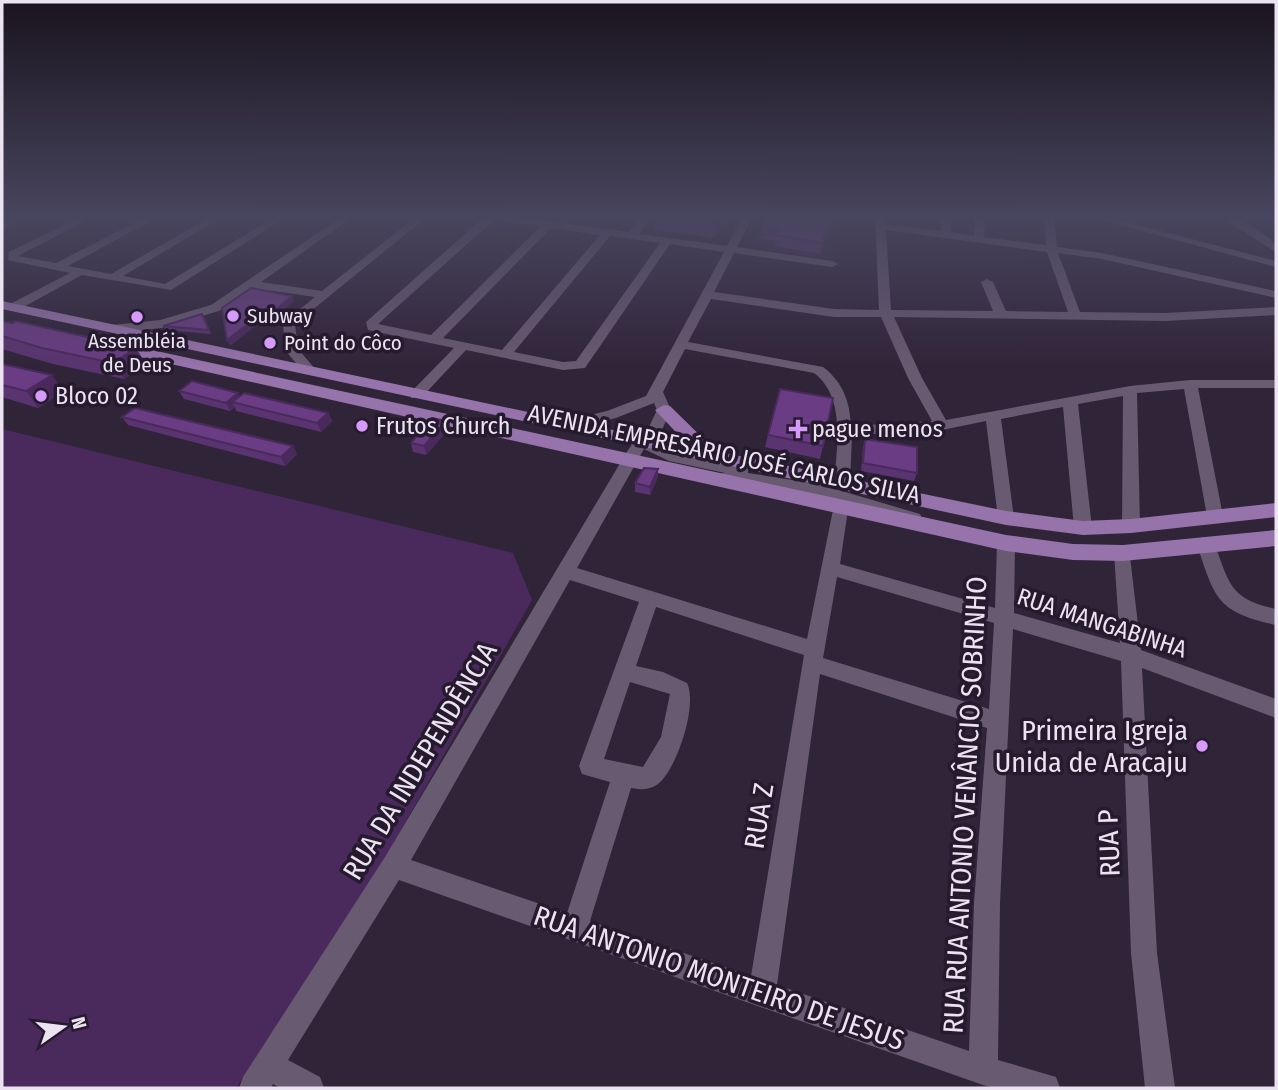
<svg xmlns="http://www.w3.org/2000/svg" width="1278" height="1090" font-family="'Fira Sans Condensed',sans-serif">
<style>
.built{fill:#392944}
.green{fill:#4a2a5d}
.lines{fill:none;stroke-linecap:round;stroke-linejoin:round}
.minor{fill:#685a71;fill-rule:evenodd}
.major{fill:#9673ab;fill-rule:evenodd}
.wall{fill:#5a3471}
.shaded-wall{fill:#4a2a5c}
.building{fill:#693c83;stroke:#4a2a5c;stroke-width:2}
.poi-dot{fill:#d69bfa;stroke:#261a2e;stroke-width:2.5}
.labels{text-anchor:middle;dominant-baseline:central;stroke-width:7;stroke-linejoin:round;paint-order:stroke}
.far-poi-label{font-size:21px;fill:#ece3f1;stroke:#261a2e;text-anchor:start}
.poi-label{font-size:24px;fill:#ece3f1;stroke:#261a2e;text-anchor:start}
.street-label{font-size:24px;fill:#ece3f1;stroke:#261a2e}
.near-poi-label{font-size:28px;fill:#ece3f1;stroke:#261a2e;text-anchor:end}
.near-street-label{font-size:28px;fill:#ece3f1;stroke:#261a2e}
</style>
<rect width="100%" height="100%" fill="#302438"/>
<polygon class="built" points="765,216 835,216 832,260 750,247"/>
<polygon class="green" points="2,429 513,553 532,600 368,888 236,1088 2,1088"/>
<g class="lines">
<g class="minor">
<polygon points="15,216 28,216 2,229 2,222"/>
<polygon points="82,216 95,216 18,256 56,263 148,216 160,216 68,266 111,274 212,216 224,216 123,276 165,284 276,216 288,216 171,290 82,275 18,310 10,310 10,304 70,273 8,260 9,252"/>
<polygon points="343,216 354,216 261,282 322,291 417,216 428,216 295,324 298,349 317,371 315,374 305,374 285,350 283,323 315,297 252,288 219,311 161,328 112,333 106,329 112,325 160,320 211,305"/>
<path d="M485 216H510L629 232 641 216H651L639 234 727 246 743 216H753L737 247 832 261 838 264 832 267 734 253 714 292 834 309 879 310 875 216H885L886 224 941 231V216H951V232L974 236 975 216H985L984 237 1046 245 1044 216H1054L1057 247 1102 253 1276 291V298L1102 259 1058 253 1080 312 1165 313 1276 307V315L1165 321 894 317 922 378 946 420 1130 386 1190 380H1276V388H1198L1223 516 1215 522 1207 516 1184 389 1137 393 1140 526 1131 532 1122 526 1123 396 1078 404 1092 528 1083 534 1074 528 1063 407 1001 419 1014 518 1006 524 998 518 986 421 942 430 852 435 850 483 848 487H836L834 483C837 447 846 397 814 373L685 349 663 392 671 410 660 434 653 441 678 453 748 467V473L818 484 920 514 922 518 914 524 849 503 840 564 995 608 997 543 1000 538H1012L1015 543 1014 613 1120 643 1114 553 1117 548H1129L1141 650 1276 699V718L1142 668 1157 953 1175 1088H1145L1131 953 1121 661 1013 629 1000 903 998 1060 1056 1077 1060 1088H995L983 1085 399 880 288 1060 320 1077 324 1088H280L273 1084 271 1088H239L243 1077 385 857 628 450 636 439 647 431 657 410 654 403 616 418 567 430 560 425 562 422 607 411 646 396 724 252 670 244 585 368 563 370 466 350 421 398H411V392L454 348 368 330 366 322ZM494 220 541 226 431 335 378 324ZM551 228 600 235 502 350 443 338ZM886 230 1047 252 1068 312 1006 311 993 282 987 279 981 282 993 311 891 310ZM610 236 660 243 576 361 563 362 514 352ZM711 299 834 317H881L908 378 932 421 851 426C850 402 843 382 823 367L688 342ZM644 449 669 461 725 473 714 474 712 478 720 483 769 486 839 500 834 505 807 639 577 568ZM837 577 994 623 989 709 823 658ZM570 580 639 602 579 766 582 774 610 782 567 913 411 860ZM656 607 804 655 751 976 590 921 631 788C640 790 650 790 658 784 677 769 698 705 687 683L663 672 636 666ZM820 674 987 728 974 903 969 1051 777 985ZM630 682 670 694 661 737 643 767 604 759Z"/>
<polygon points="1087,216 1103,216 1276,261 1276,267"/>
<path d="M1219 216C1241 215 1260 231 1276 244V252Z"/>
<path d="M1206 538 1212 540 1215 545C1230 586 1231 599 1276 609V625C1217 612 1215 599 1197 545L1200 540Z"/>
</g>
<g class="major">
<polygon points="2,301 689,446 655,410 664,405 670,406 716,451 1006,511 1083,521 1131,519 1276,503 1276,517 1131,533 1083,535 1006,525 2,309"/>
<polygon points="110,341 1006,535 1073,544 1123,545 1276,530 1276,546 1123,561 1073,560 1006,551 104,349 102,346 104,343"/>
</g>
</g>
<g class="wall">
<polygon points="654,216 732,216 726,226 721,225 714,238 654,230"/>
<polygon points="767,216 833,216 820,254 775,246 775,241 760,239 761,228"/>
<polygon points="202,314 211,334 165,330 163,326"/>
<polygon points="2,321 146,364 124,379 53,364 2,349"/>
<polygon points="2,364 64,391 38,408 2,397"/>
<polygon points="179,391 240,396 328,413 332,421 321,432 236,411 235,407 230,411 184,399"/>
<polygon points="122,417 297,454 285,466 128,425"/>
<polygon points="448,430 426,455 413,452 411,443"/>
<polygon points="768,435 823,446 820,459 765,447"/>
<polygon points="865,439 917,473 914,481 861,471 863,447"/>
<polygon points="658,477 650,495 635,492 635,483"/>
</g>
<g class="shaded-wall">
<polygon points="720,216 722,216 721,225 714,238 715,224"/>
<polygon points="727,216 732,216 726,226"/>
<polygon points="832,216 833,216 820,254 822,243"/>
<polygon points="292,296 294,301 267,326 264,320 267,317 230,346 227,340 265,311"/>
<polygon points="136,348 146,364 124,379 113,363"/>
<polygon points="52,375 64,391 38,408 26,391"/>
<polygon points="238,393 242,401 232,402 235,407 230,411 226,403"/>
<polygon points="328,413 332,421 321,432 317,423"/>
<polygon points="446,421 448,430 426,455 424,446"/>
<polygon points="293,446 297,454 285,466 281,457"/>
<polygon points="658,469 658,477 650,495 650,487"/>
</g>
<g class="building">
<polygon points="655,216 720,216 715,224"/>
<polygon points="767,216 832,216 822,243 776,235 778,230 761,228"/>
<polygon points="251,288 292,296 264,320 265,311 227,340 222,308"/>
<polygon points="202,314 209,330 163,326"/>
<polygon points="2,321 12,323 16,321 136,348 113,363 42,348 2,336"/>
<polygon points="2,364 52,375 26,391 2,385"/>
<polygon points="192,381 238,393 226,403 179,391"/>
<polygon points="780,389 833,398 823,446 768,435"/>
<polygon points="244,393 328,413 317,423 232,402"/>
<polygon points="135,408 293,446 281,457 122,417"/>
<polygon points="432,418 446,421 424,446 411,443"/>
<polygon points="865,439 917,447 917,473 863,463"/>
<polygon points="644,468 658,469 650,487 635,483"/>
</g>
<linearGradient id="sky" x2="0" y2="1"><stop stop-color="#1a141f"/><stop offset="0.59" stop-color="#48455e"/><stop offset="1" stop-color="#48455e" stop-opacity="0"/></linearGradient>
<rect width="1278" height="368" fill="url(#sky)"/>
<g class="poi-dot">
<circle cx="233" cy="316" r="7"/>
<circle cx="137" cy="317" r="7"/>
<circle cx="270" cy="343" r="7"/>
<circle cx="41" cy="396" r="7"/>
<circle cx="362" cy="426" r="7"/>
<path d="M794.5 418.5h7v7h7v7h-7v7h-7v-7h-7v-7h7z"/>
<circle cx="1202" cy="746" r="7"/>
</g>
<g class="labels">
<g class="far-poi-label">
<text x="247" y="316">Subway</text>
<text x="137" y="341" text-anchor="middle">Assembléia<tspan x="137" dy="24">de Deus</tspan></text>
<text x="284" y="343">Point do Côco</text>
</g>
<g class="poi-label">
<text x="55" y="396">Bloco 02</text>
<text x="376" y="426">Frutos Church</text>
<text x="812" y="429">pague menos</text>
</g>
<g class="street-label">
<text transform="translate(724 454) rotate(12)">AVENIDA EMPRESÁRIO JOSÉ CARLOS SILVA</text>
<text transform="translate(1102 623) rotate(18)">RUA MANGABINHA</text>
</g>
<g class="near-poi-label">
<text x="1188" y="730">Primeira Igreja<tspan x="1188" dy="32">Unida de Aracaju</tspan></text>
</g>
<g class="near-street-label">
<text transform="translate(420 761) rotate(-59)">RUA DA INDEPENDÊNCIA</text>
<text transform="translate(965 805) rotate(-87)">RUA RUA ANTONIO VENÂNCIO SOBRINHO</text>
<text transform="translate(759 816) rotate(-81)">RUA Z</text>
<text transform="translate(1109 843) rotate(-92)">RUA P</text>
<text transform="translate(719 978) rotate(19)">RUA ANTONIO MONTEIRO DE JESUS</text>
</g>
</g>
<rect width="1278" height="1090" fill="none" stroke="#ece3f1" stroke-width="7"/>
<g transform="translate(63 1027) rotate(76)" stroke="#261a2e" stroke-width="5" paint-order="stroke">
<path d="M0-5L12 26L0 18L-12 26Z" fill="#ece3f1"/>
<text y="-10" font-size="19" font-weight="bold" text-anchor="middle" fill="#ece3f1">N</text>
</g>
</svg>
